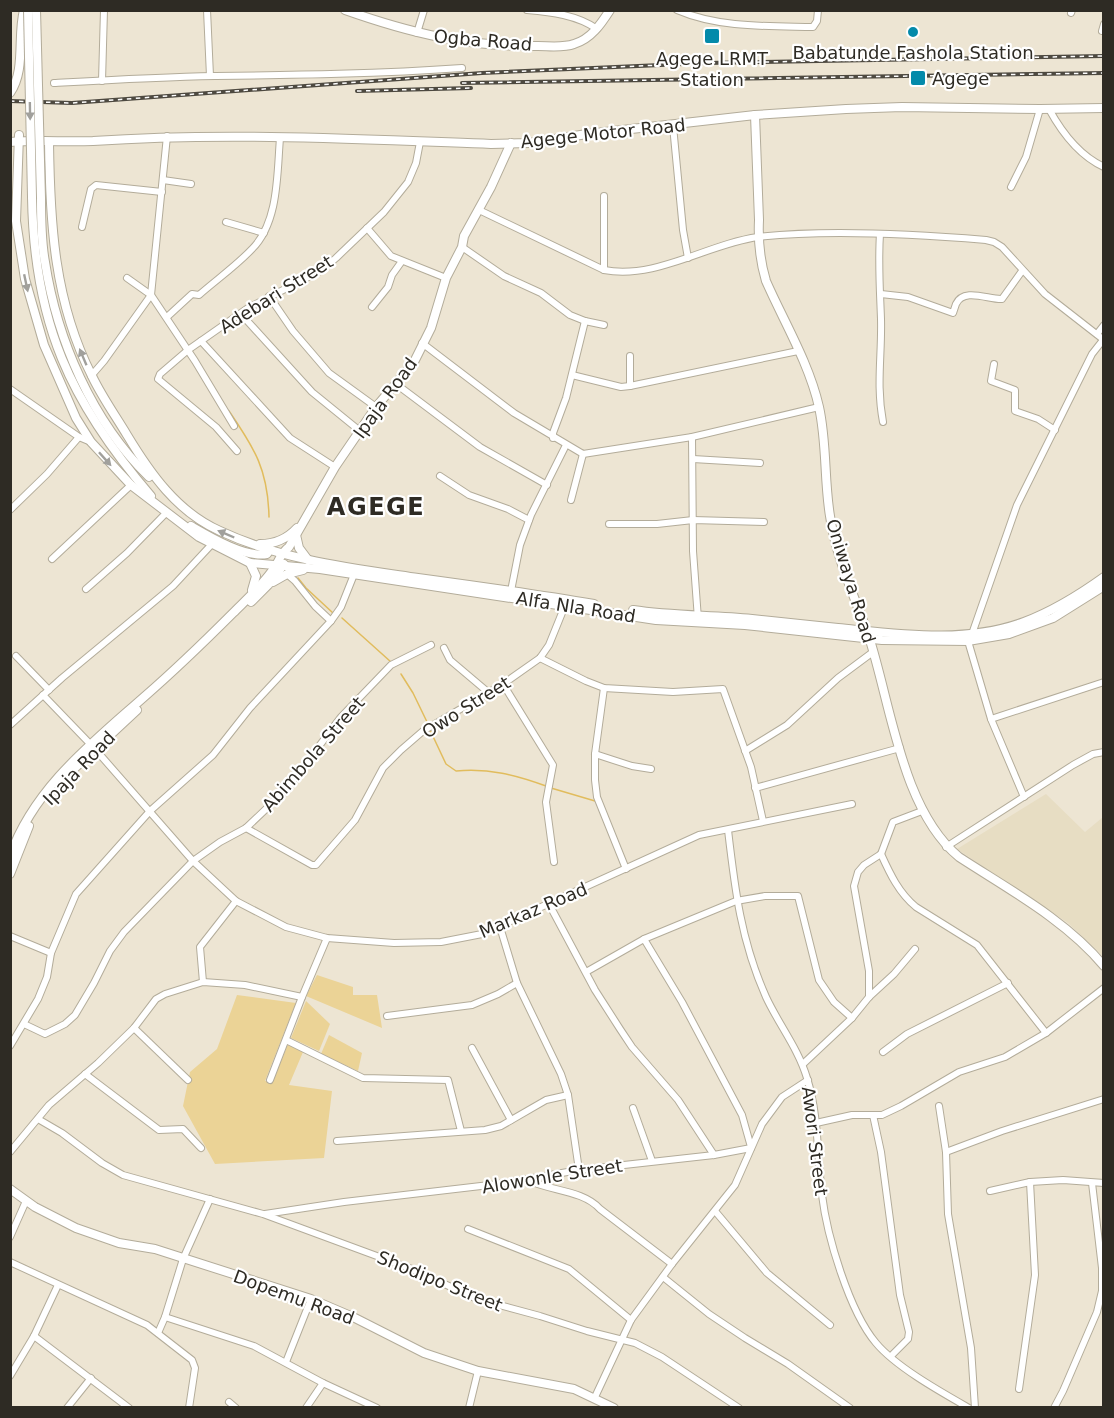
<svg xmlns="http://www.w3.org/2000/svg" width="1114" height="1418" font-family="'DejaVu Sans',sans-serif">
<style>
.built{fill:#e7ddc3}
.green{fill:#ebd396}
.lines{fill:none;stroke-linecap:round;stroke-linejoin:round}
.stream{stroke:#e1bc5d;stroke-width:1.5}
.minor-casing{stroke:#b3ac9a;stroke-width:8}
.secondary-casing{stroke:#b3ac9a;stroke-width:10}
.minor{stroke:#fff;stroke-width:6}
.secondary{stroke:#fff;stroke-width:8}
.rail-casing{stroke:#4d4940;stroke-width:4}
.rail{stroke:#fff;stroke-width:1.5;stroke-dasharray:4.5;stroke-linecap:butt}
.secondary-bridge-casing{stroke:#b3ac9a;stroke-width:10;stroke-linecap:butt}
.secondary-bridge{stroke:#fff;stroke-width:8}
.oneway{fill:#a1a09c}
.poi-dot{fill:#048aaa;stroke:#fff;stroke-width:2}
.labels{text-anchor:middle;dominant-baseline:central;stroke-width:4.5;stroke-linejoin:round;paint-order:stroke}
.street-label{font-size:18px;fill:#2e2b24;stroke:#fff}
.poi-label{font-size:18px;fill:#2e2b24;stroke:#fff}
.district-label{font-size:24px;font-weight:bold;letter-spacing:1.5px;fill:#2e2b24;stroke:#fff}
</style>
<rect width="100%" height="100%" fill="#ede5d3"/>
<polygon class="built" points="1046,794 1085,832 1103,817 1103,956 1068,923 957,849"/>
<g class="green">
<polygon points="317,975 353,987 353,995 377,995 382,1028 306,996"/>
<polygon points="237,995 296,1003 265,1081 273,1081 288,1044 303,1052 289,1085 332,1091 324,1158 215,1164 183,1106 190,1072 217,1049"/>
<polygon points="306,1001 330,1024 319,1051 291,1038"/>
<polygon points="329,1035 362,1053 358,1071 321,1054"/>
</g>
<g class="lines">
<g class="stream">
<path d="M229 411C255 449 268 470 269 517"/>
<polyline points="298,578 306,588 333,613"/>
<polyline points="342,618 391,662"/>
<polyline points="401,674 413,693 429,726"/>
<path d="M430 730 446 764 456 771C489 768 516 775 546 786"/>
<polyline points="551,788 595,801"/>
</g>
<g class="minor-casing">
<g id="minor">
<polyline points="207,10 210,76"/>
<path d="M527 10C551 12 577 15 597 29"/>
<path d="M677 10C719 28 768 26 813 27L817 21 818 10"/>
<polyline points="1071,13 1072,10"/>
<polyline points="1102,31 1104,24"/>
<polyline points="417,33 424,10"/>
<polyline points="102,81 104,10"/>
<path d="M54 83C108 80 161 77 215 76 297 75 380 74 462 68"/>
<path d="M1049 109C1061 131 1080 156 1104 167"/>
<polyline points="673,126 683,230 688,258"/>
<polyline points="163,180 191,184"/>
<polyline points="1011,187 1026,157 1040,109"/>
<path d="M479 210 604 270C656 280 707 244 758 237 829 229 914 234 986 240L994 242 1002 247 1045 294 1104 340"/>
<polyline points="226,222 264,233"/>
<polyline points="82,227 91,189 96,185 162,192"/>
<polyline points="367,228 391,256 446,278"/>
<path d="M880 234C878 263 880 290 881 319 882 355 876 385 883 422"/>
<polyline points="462,247 504,276 541,293 570,315 585,321 604,325"/>
<polyline points="604,270 604,196"/>
<polyline points="127,278 151,295 195,361 234,426"/>
<path d="M881 294 908 297 953 313C954 310 955 307 956 304 964 287 989 300 1002 299L1022 271"/>
<polyline points="269,296 293,331 329,373 376,407"/>
<polyline points="372,307 388,287 392,275 402,261"/>
<polyline points="241,314 312,392 360,431"/>
<path d="M167 317 192 294 199 295C216 280 236 266 252 249 279 222 277 173 280 138"/>
<polyline points="1097,334 1104,325"/>
<polyline points="201,341 290,438 335,467"/>
<polyline points="422,343 514,413 583,454 692,437 819,407"/>
<polyline points="630,356 630,386"/>
<polyline points="994,364 991,381 1015,390 1015,411 1038,419 1055,430"/>
<polyline points="572,375 621,387 630,386 798,351"/>
<polyline points="91,376 104,361 151,295 167,136"/>
<polyline points="396,384 480,447 547,485"/>
<polyline points="10,389 79,437"/>
<polyline points="692,437 693,551 698,619"/>
<polyline points="553,438 553,433 566,398 585,321"/>
<polyline points="237,451 216,427 158,379 160,374 188,350 248,308 322,270 336,258 384,212 408,182 416,163 420,142"/>
<polyline points="693,459 760,463"/>
<polyline points="440,476 469,495 508,509 529,520"/>
<polyline points="571,500 583,454"/>
<polyline points="10,510 47,474 79,437 91,442"/>
<polyline points="609,524 657,524 693,520 764,522"/>
<polyline points="52,559 131,485"/>
<polyline points="287,574 295,581 315,606 331,621"/>
<polyline points="86,589 127,553 167,512"/>
<polyline points="511,591 520,545 531,515 566,445"/>
<polyline points="972,634 1017,505 1092,354 1103,340"/>
<polyline points="968,641 991,719 1024,797"/>
<polyline points="444,648 450,660 489,693"/>
<polyline points="16,656 49,690"/>
<polyline points="540,658 586,681 604,688 673,692 723,689 751,767 763,821"/>
<polyline points="503,684 553,765 546,802 554,862"/>
<polyline points="604,688 595,754 595,780 597,797 626,869"/>
<polyline points="43,695 95,749 193,861 236,901 286,927 327,938 394,943 441,942 482,934 699,835 852,804"/>
<polyline points="991,719 1104,682"/>
<polyline points="10,725 62,678 173,586 212,544"/>
<polyline points="745,751 787,725 838,678 873,652"/>
<polyline points="595,754 632,766 651,769"/>
<polyline points="755,788 900,748"/>
<polyline points="246,828 312,865 316,865 355,820 383,768 401,750 423,731 503,684 540,658 549,645 566,603"/>
<path d="M728 830C735 890 741 941 766 997 779 1025 798 1048 807 1078 819 1116 817 1156 822 1195 827 1236 849 1311 876 1343 896 1367 941 1392 969 1408"/>
<polyline points="946,847 1073,765 1093,754 1104,752"/>
<path d="M881 854C890 874 899 893 916 907L977 945 1046 1033"/>
<polyline points="549,904 595,990 620,1029 632,1047 678,1100 714,1155"/>
<polyline points="500,927 517,983 561,1074 568,1095 579,1170"/>
<polyline points="10,936 51,953"/>
<polyline points="644,939 682,1002 742,1115 751,1147"/>
<polyline points="586,972 644,939 736,901 765,896 798,896 819,980 834,1002 852,1018"/>
<polyline points="203,982 200,947 236,901"/>
<polyline points="869,997 869,971 854,886 858,872 864,865 881,854 893,822 922,811"/>
<polyline points="387,1016 472,1005 498,994 517,983"/>
<polyline points="24,1024 45,1034 65,1024 75,1015 94,983 110,951 124,932 157,898 193,861 220,842 246,828 286,790 341,717 391,665 431,645"/>
<polyline points="134,1028 188,1080"/>
<polyline points="286,1040 363,1078 448,1080 461,1131"/>
<polyline points="10,1046 38,999 47,977 51,953 76,894 150,811 213,755 250,708 331,621 341,607 355,572"/>
<polyline points="472,1048 511,1120"/>
<polyline points="883,1052 907,1034 1008,983"/>
<polyline points="803,1064 852,1018 869,997 894,974 915,949"/>
<polyline points="85,1074 159,1130 183,1129 201,1148"/>
<polyline points="270,1080 302,997 327,938"/>
<polyline points="939,1106 946,1152 948,1214 971,1348 975,1408"/>
<polyline points="633,1108 652,1161"/>
<polyline points="873,1115 881,1152 900,1295 909,1332 908,1339 891,1356"/>
<polyline points="38,1119 62,1133 102,1163 123,1175 263,1214 412,1269 477,1299 540,1316 587,1331 635,1343 662,1357 739,1408"/>
<polyline points="816,1123 852,1115 882,1115 901,1106 959,1072 1005,1057 1046,1033 1104,988"/>
<polyline points="337,1141 485,1130 501,1126 546,1100 568,1095"/>
<polyline points="10,1152 49,1105 98,1063 134,1028 156,999 165,994 203,982 245,985 302,997"/>
<polyline points="946,1152 1002,1131 1104,1099"/>
<path d="M527 1180C550 1191 583 1190 600 1209L672 1264"/>
<polyline points="990,1191 1030,1182 1063,1180 1104,1183"/>
<polyline points="715,1211 767,1273 830,1325"/>
<polyline points="265,1214 344,1202 498,1184 579,1170 714,1155 751,1148"/>
<polyline points="468,1229 569,1269 631,1320"/>
<polyline points="10,1237 26,1201"/>
<polyline points="10,1262 147,1325 192,1360 195,1368 189,1408"/>
<polyline points="663,1277 709,1314 745,1338 788,1364 850,1408"/>
<polyline points="165,1317 254,1346 323,1383 377,1408"/>
<polyline points="158,1333 165,1317 183,1259 210,1199"/>
<polyline points="34,1336 129,1408"/>
<polyline points="286,1362 311,1299"/>
<polyline points="10,1376 34,1336 58,1285"/>
<polyline points="1019,1389 1035,1275 1030,1182"/>
<polyline points="595,1397 631,1320 672,1264 735,1185 762,1124 782,1097 808,1080"/>
<polyline points="229,1402 236,1408"/>
<polyline points="67,1408 91,1378"/>
<polyline points="306,1408 323,1383"/>
<polyline points="469,1408 478,1371"/>
<polyline points="1054,1408 1063,1391 1097,1312 1102,1291 1102,1268 1092,1183"/>
</g>
</g>
<g class="secondary-casing">
<g id="secondary">
<path d="M345 10C410 33 468 47 538 46 549 46 563 48 574 44 591 39 601 24 610 10"/>
<path d="M10 93C26 70 17 37 24 10"/>
<path d="M755 115 759 220C758 241 760 261 766 281 784 322 809 363 819 407 827 443 824 480 830 516 836 558 855 597 869 637 891 705 902 810 959 857 1008 889 1066 920 1104 966"/>
<polyline points="19,135 16,221 25,279 44,345 76,418 91,442 131,485 199,537 250,563 320,569 656,620 745,625 882,640 968,641 1009,634 1053,618 1104,586"/>
<path d="M10 142C38 140 65 142 93 141 225 132 359 139 491 144L529 143 587 134 755 115 846 109 902 107 1040 109 1104 108"/>
<path d="M49 142C50 223 54 302 92 376 102 397 115 415 127 435 150 473 177 512 220 531 282 560 351 568 418 578 477 586 535 594 594 604"/>
<path d="M32 197C34 323 70 402 151 496"/>
<path d="M41 198C41 219 41 241 45 262 57 340 92 421 149 477"/>
<path d="M191 526C210 537 245 558 267 554L270 549"/>
<polyline points="296,535 299,548 308,560"/>
<path d="M260 544C274 544 287 539 297 528"/>
<polyline points="250,563 256,576 252,590"/>
<polyline points="273,582 287,574 303,570"/>
<polyline points="251,602 268,585 284,564"/>
<path d="M633 610C672 616 712 615 752 619 780 622 809 625 838 628 899 634 965 644 1024 622 1053 611 1079 595 1104 577"/>
<polyline points="63,779 137,710"/>
<path d="M10 856C34 788 92 743 144 697 175 670 204 642 233 613 248 598 266 582 276 565 281 557 281 553 289 547L335 467 376 407 414 362 431 328 446 278 462 247 464 236 491 187 511 143"/>
<polyline points="10,874 29,826"/>
<polyline points="10,1189 35,1207 76,1228 119,1243 155,1249 311,1299 353,1317 424,1353 478,1371 574,1389 614,1408"/>
</g>
</g>
<use href="#minor" class="minor"/>
<use href="#secondary" class="secondary"/>
<g class="rail-casing">
<g id="rail">
<polyline points="462,83 1104,73"/>
<polyline points="357,91 471,88"/>
<polyline points="10,101 72,103 482,73 706,63 1104,56"/>
</g>
</g>
<use href="#rail" class="rail"/>
<g class="secondary-bridge-casing">
<g id="secondary-bridge">
<polyline points="28,10 32,197"/>
<polyline points="36,10 41,198"/>
</g>
</g>
<use href="#secondary-bridge" class="secondary-bridge"/>
</g>
<defs><path id="oneway-solid" d="M-6-.8H1V-3.2L6.5 0L1 3.2V.8H-6Z" transform="scale(1.5)"/></defs>
<g class="oneway">
<use href="#oneway-solid" transform="translate(30 111) rotate(89)"/>
<use href="#oneway-solid" transform="translate(26 283) rotate(78)"/>
<use href="#oneway-solid" transform="translate(83 357) rotate(-113)"/>
<use href="#oneway-solid" transform="translate(105 459) rotate(48)"/>
<use href="#oneway-solid" transform="translate(226 534) rotate(-157)"/>
</g>
<g class="poi-dot">
<circle cx="913" cy="32" r="6"/>
<rect x="704" y="28" width="16" height="16" rx="3"/>
<rect x="910" y="70" width="16" height="16" rx="3"/>
</g>
<g class="labels">
<g class="street-label">
<text transform="translate(483 40) rotate(5)">Ogba Road</text>
<text transform="translate(603 133) rotate(-6)">Agege Motor Road</text>
<text transform="translate(276 294) rotate(-32)">Adebari Street</text>
<text transform="translate(385 398) rotate(-54)">Ipaja Road</text>
<text transform="translate(851 581) rotate(73)">Oniwaya Road</text>
<text transform="translate(576 607) rotate(9)">Alfa Nla Road</text>
<text transform="translate(466 707) rotate(-32)">Owo Street</text>
<text transform="translate(313 754) rotate(-49)">Abimbola Street</text>
<text transform="translate(79 768) rotate(-46)">Ipaja Road</text>
<text transform="translate(533 910) rotate(-23)">Markaz Road</text>
<text transform="translate(815 1141) rotate(83)">Awori Street</text>
<text transform="translate(552 1176) rotate(-9)">Alowonle Street</text>
<text transform="translate(440 1281) rotate(22)">Shodipo Street</text>
<text transform="translate(294 1297) rotate(20)">Dopemu Road</text>
</g>
<g class="poi-label">
<text x="913" y="52">Babatunde Fashola Station</text>
<text x="712" y="58">Agege LRMT<tspan x="712" dy="21">Station</tspan></text>
<text x="932" y="78" text-anchor="start">Agege</text>
</g>
<g class="district-label">
<text x="376" y="507">AGEGE</text>
</g>
</g>
<rect width="1114" height="1418" fill="none" stroke="#2e2b24" stroke-width="24"/>
</svg>
